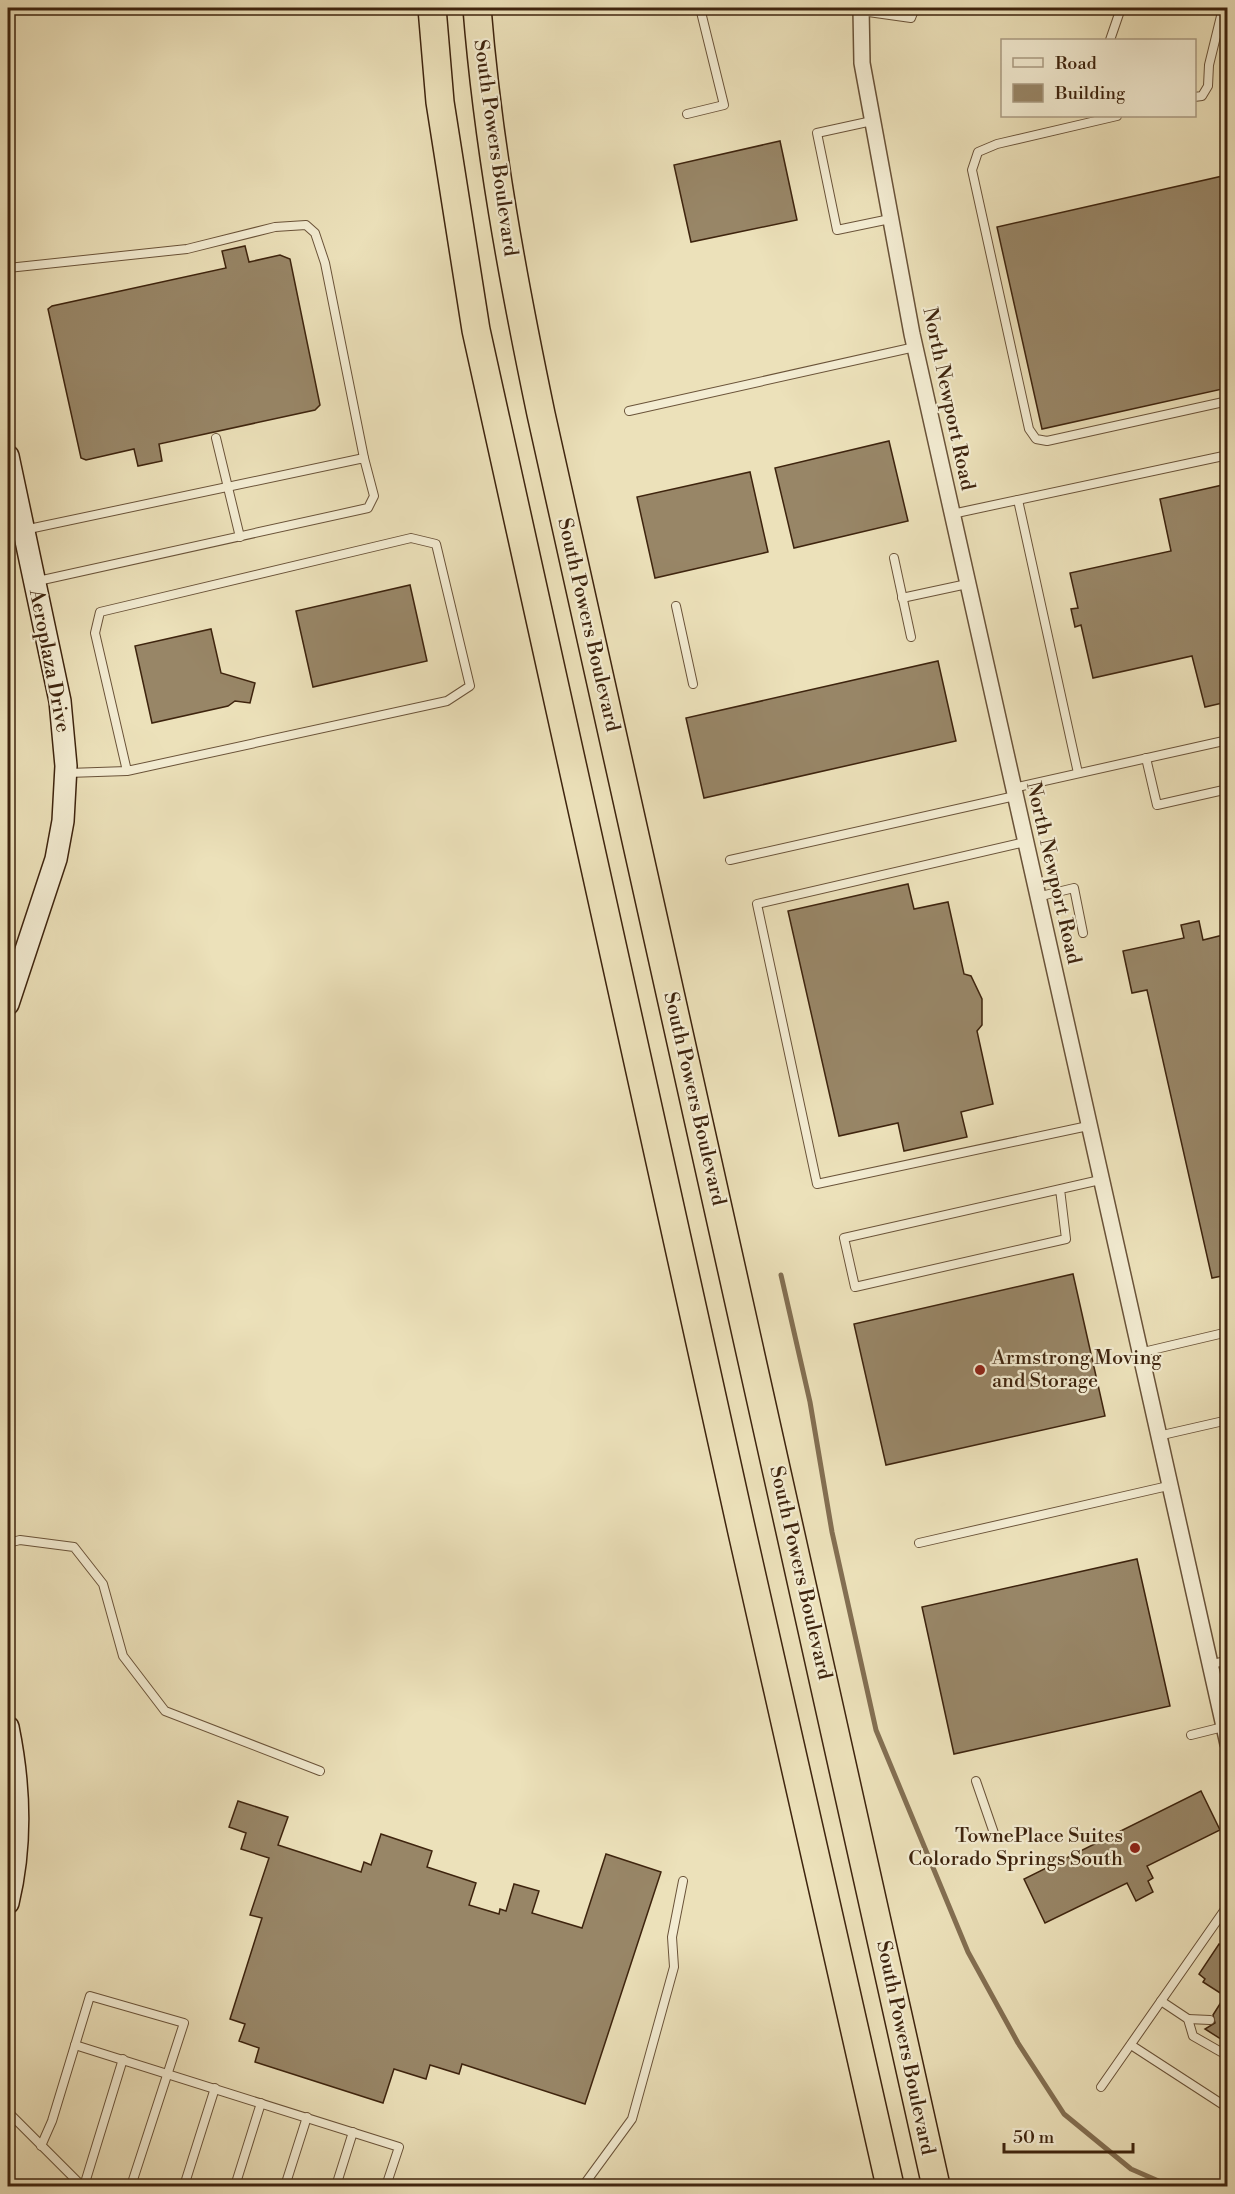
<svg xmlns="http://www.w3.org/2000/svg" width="1235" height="2194" font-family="'Libre Bodoni',serif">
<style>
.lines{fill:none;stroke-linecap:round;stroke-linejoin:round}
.stream{stroke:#836f52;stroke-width:5}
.building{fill:#988667;stroke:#3e240e;stroke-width:1.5}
.lane-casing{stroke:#6a5339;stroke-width:10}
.street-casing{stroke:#6a5339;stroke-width:18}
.secondary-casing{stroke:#3e240e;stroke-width:24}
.highway-casing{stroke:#3e240e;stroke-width:30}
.path{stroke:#3e240e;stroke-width:3;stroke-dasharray:1.5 3;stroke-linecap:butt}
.lane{stroke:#f3ecd2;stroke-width:8}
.street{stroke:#f3ecd2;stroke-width:15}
.secondary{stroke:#f3ecd2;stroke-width:21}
.highway{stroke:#ece1ba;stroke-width:27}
.poi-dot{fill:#8f2418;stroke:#f3ecd2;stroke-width:2}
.labels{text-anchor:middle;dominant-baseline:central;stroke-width:4.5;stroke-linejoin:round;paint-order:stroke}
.street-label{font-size:20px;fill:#3e240e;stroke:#f3ecd2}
.poi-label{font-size:20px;fill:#3e240e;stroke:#f3ecd2;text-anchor:start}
</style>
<rect width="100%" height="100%" fill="#ece1ba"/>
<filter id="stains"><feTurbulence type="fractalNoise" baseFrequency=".00333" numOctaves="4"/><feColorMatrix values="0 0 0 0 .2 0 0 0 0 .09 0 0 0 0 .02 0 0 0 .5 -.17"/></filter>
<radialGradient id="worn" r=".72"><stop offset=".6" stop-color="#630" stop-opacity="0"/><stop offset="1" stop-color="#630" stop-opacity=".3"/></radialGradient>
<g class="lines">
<polyline class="stream" points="781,1275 810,1402 832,1532 876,1730 968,1952 1018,2043 1064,2114 1131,2169 1170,2186"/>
</g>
<g class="building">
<polygon points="780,141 797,220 691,242 674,165"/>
<polygon points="1227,175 1227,388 1042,429 997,227"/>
<polygon points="245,246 249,262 280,255 290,259 320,405 315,410 159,444 162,461 138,466 134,449 86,460 81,458 48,309 52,306 226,268 222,251"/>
<polygon points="889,441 908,521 794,548 775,468"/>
<polygon points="750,472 768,552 655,578 637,497"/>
<polygon points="1227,484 1227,702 1205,707 1192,656 1093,678 1081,625 1075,627 1071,609 1078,608 1070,573 1171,551 1160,499"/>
<polygon points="410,585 427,661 313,687 296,611"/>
<polygon points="211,629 221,673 255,683 250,703 235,701 228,706 152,723 135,646"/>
<polygon points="938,661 956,741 704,798 686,718"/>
<polygon points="908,884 914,909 948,902 964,974 971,976 982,999 982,1025 977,1031 993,1104 961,1112 967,1137 904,1151 898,1123 839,1136 788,911"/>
<polygon points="1199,921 1203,940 1227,934 1227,1275 1212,1278 1147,990 1132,993 1123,951 1184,938 1181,925"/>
<polygon points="1073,1274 1105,1416 886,1465 854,1324"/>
<polygon points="1137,1559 1170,1706 954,1754 922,1607"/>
<polygon points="1201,1791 1220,1830 1147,1866 1153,1878 1148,1881 1153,1892 1136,1901 1127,1883 1045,1923 1024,1879"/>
<polygon points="238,1801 288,1817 278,1845 361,1872 364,1862 371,1865 381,1834 432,1851 427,1867 476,1883 469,1905 499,1914 500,1909 506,1911 514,1884 539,1891 532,1913 582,1928 606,1854 661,1872 585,2104 462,2064 459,2074 430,2065 426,2079 394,2069 383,2103 255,2062 259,2048 239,2041 245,2024 230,2019 262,1918 250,1915 269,1858 241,1849 246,1833 229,1827"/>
<polygon points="1219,1944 1227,1949 1227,2043 1205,2029 1215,2023 1213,2015 1225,1996 1203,1982 1205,1979 1199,1974"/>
</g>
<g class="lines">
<g class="lane-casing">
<g id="lane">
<polyline points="840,8 911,18 915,8"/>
<polyline points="1110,40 1121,8"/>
<polyline points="1194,97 1202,96 1208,86 1209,65 1223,8"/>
<polyline points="687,114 724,105 700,8"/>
<polyline points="1117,116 997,144 978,152 972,170 1029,429 1036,439 1047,441 1228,401"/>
<polyline points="872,121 817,133 837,230 890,219"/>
<polyline points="8,268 187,249 275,227 306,225 315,233 325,263 364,458"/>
<polyline points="629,411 915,347"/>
<polyline points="216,438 240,537"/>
<polyline points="1018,500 1078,773"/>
<polyline points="952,514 1228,455"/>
<polyline points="24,530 364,458 374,496 368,508 38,581"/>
<polyline points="894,558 911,637"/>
<polyline points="902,598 967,584"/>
<polyline points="676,606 693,684"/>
<polyline points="1146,758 1157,805 1228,789"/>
<polyline points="68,773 127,771 447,701 470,686 436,544 411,538 100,612 95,633 127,771"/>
<polyline points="1013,788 1228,740"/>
<polyline points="1025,842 757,904 817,1184 1088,1126"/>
<polyline points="730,860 1015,796"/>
<polyline points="1037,897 1074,888 1083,933"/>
<polyline points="1060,1189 1066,1239 855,1287 844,1238 1100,1180"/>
<polyline points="1139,1353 1228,1332"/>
<polyline points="1158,1436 1228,1420"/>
<polyline points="8,1543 20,1540 74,1547 103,1584 123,1656 165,1711 320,1771"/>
<polyline points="919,1543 1168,1486"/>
<polyline points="1209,1665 1228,1660"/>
<polyline points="1191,1735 1223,1727"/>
<polyline points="976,1781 995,1836"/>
<polyline points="1161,2001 1188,2019 1193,2036 1228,2056"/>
<polyline points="1188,2019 1210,2020"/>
<polyline points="75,2045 399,2147 386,2186"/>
<polyline points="1131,2045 1228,2108"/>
<polyline points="1101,2087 1228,1905"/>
<polyline points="8,2112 82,2186"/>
<polyline points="41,2146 52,2121 90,1996 184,2023 131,2186"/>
<polyline points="84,2186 123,2059"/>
<polyline points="184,2186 215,2088"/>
<polyline points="235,2186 261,2103"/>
<polyline points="285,2186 307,2117"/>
<polyline points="336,2186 353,2132"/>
<polyline points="583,2186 632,2119 674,1967 672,1937 683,1881"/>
</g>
</g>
<g class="street-casing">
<polyline id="street" points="861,8 862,63 912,334 1228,1744"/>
</g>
<g class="secondary-casing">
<g id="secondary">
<polyline points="8,456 60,701 66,766 63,821 56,859 8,1004"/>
<path d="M8 1727C20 1786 22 1845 8 1903"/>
</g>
</g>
<g class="highway-casing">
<g id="highway">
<polyline points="432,8 440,102 476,330 742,1532 890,2186"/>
<path d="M477 8C488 145 513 280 541 414L936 2186"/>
</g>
</g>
<polyline class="path" points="8,874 17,874"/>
<use href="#lane" class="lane"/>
<use href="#street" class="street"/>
<use href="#secondary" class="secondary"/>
<use href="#highway" class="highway"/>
</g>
<g class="poi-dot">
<circle cx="980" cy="1370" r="6"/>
<circle cx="1135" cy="1848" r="6"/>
</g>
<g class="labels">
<g class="street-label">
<text transform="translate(495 148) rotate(82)">South Powers Boulevard</text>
<text transform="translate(948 399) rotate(78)">North Newport Road</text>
<text transform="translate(588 625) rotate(77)">South Powers Boulevard</text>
<text transform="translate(49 661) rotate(79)">Aeroplaza Drive</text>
<text transform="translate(1053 873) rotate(77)">North Newport Road</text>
<text transform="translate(694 1099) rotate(77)">South Powers Boulevard</text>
<text transform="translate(800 1573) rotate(77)">South Powers Boulevard</text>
<text transform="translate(905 2048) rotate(78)">South Powers Boulevard</text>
</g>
<g class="poi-label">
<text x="992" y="1358">Armstrong Moving<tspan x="992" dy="23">and Storage</tspan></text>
<text x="1123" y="1836" text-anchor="end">TownePlace Suites<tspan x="1123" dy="23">Colorado Springs South</tspan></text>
</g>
</g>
<rect width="1235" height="2194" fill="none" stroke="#ece1ba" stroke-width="30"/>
<rect x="9" y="9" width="1217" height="2176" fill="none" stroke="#3e240e" stroke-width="3"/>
<rect x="15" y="15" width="1205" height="2164" fill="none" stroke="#3e240e" stroke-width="1.5"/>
<rect x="1001" y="39" width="195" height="78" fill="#f3ecd2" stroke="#ab9c84" stroke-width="1.5"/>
<rect x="1013" y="58" width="30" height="9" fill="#f3ecd2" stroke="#ab9c84" stroke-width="1.5"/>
<text x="1055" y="69" font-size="18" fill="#3e240e">Road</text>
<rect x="1013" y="84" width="30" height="18" fill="#988667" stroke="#ab9c84" stroke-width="1.5"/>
<text x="1055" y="99" font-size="18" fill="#3e240e">Building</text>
<path d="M1004 2143v9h129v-9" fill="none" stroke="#3e240e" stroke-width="3"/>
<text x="1013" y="2143" font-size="18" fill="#3e240e" stroke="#f3ecd2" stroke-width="4.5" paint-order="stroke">50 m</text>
<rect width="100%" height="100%" filter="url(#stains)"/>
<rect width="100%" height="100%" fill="url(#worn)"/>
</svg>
